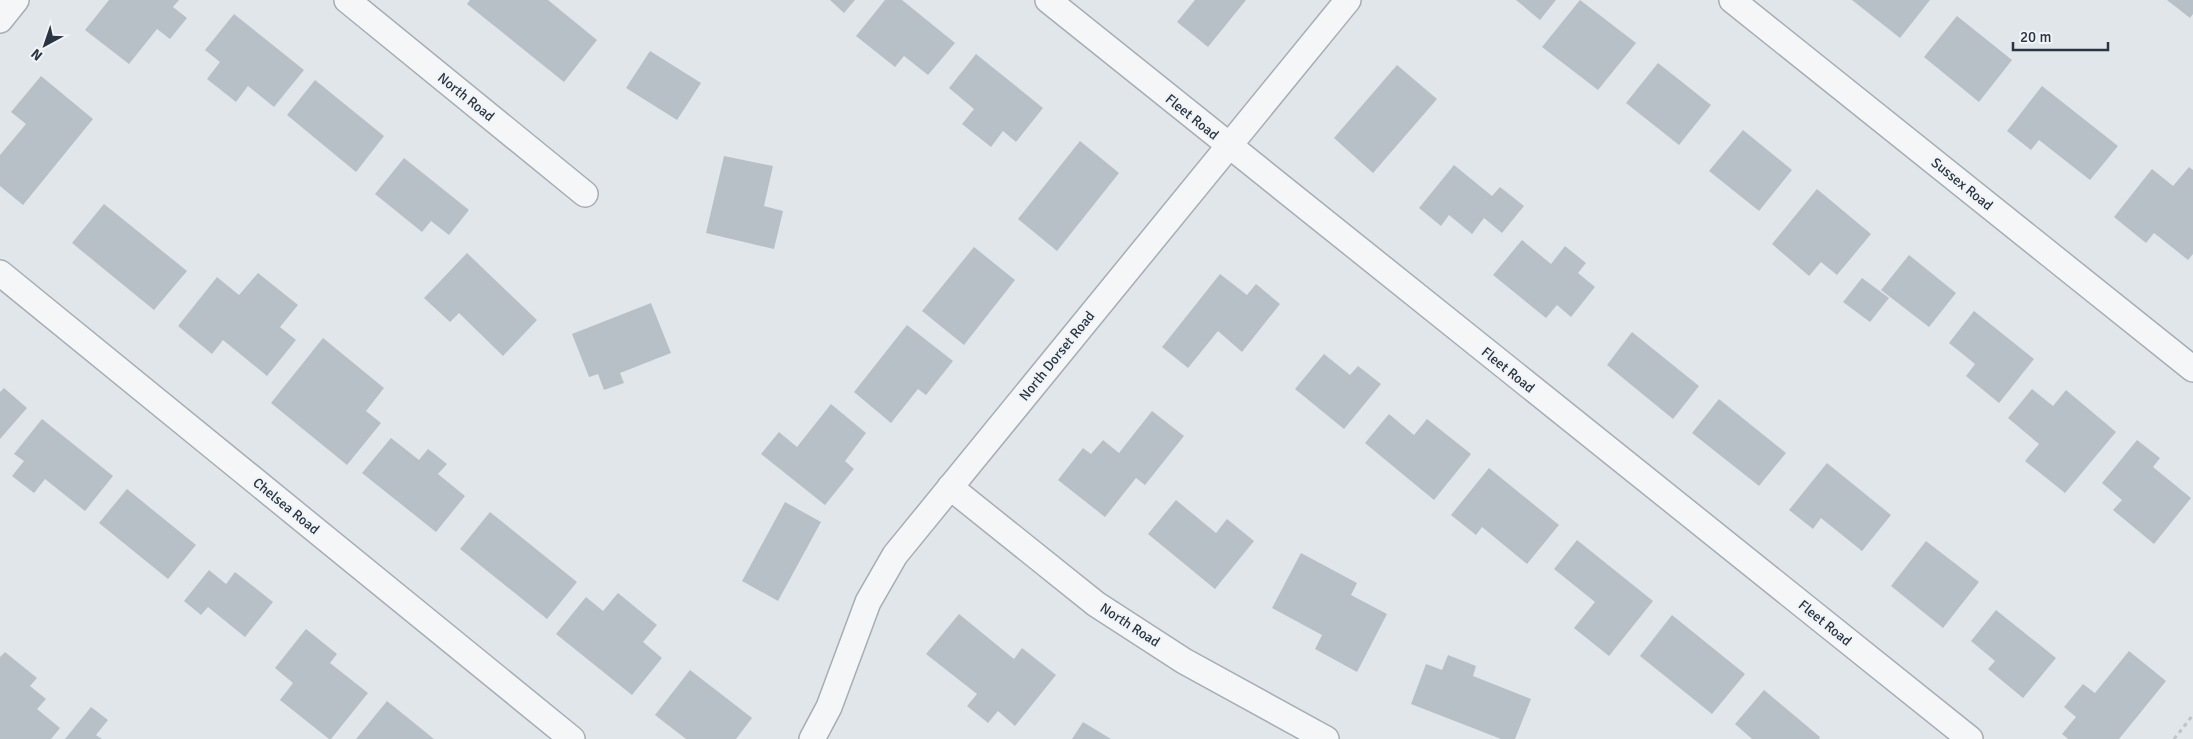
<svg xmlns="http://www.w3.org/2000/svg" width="2193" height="739" font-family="Signika,sans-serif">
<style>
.building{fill:#b8c0c7}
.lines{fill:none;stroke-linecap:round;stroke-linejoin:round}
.street-casing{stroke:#a6adb4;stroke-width:28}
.path{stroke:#bfc4c9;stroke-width:3;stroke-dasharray:4 4;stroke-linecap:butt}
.street{stroke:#f4f6f8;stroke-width:25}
.labels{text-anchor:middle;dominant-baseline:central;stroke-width:4;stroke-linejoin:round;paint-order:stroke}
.street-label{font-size:14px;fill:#293542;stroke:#f1f4f7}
</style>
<rect width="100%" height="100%" fill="#e1e6ea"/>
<g class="building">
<polygon points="109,0 179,0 173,7 187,18 170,39 157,29 129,64 85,30"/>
<polygon points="470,0 548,0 597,40 564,82 467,4"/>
<polygon points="830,0 855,0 844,13"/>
<polygon points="885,0 902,0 955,43 928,75 904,56 895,67 856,36"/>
<polygon points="1195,0 1246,0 1208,47 1177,22"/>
<polygon points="1516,0 1556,0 1540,20"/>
<polygon points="1580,0 1636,43 1598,90 1542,47"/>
<polygon points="1852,0 1930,0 1900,38"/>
<polygon points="2167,0 2193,0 2193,14 2190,18"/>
<polygon points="234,14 304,70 274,107 248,86 236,102 207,79 220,62 205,50"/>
<polygon points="1957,16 2012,60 1979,102 1924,57"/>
<polygon points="650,51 701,83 677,120 626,88"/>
<polygon points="976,54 1043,108 1016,142 1003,131 991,147 962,124 974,109 949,88"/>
<polygon points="1658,63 1711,105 1679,145 1626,103"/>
<polygon points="1397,65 1437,99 1373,173 1334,138"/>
<polygon points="41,76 93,119 23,205 0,186 0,155 26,124 11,112"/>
<polygon points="315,80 384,136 356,172 287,115"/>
<polygon points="2042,86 2118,146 2090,180 2039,140 2031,150 2007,131"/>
<polygon points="1743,130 1792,170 1759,211 1709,171"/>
<polygon points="1080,141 1119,173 1057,251 1018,219"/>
<polygon points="724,156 773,166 764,206 783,211 774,249 706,233"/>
<polygon points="404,158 469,210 449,235 431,221 422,232 375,194"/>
<polygon points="1454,165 1492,196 1500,187 1524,206 1502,233 1484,218 1472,234 1449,215 1441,226 1419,208"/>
<polygon points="2189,167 2193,170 2193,254 2188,260 2154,233 2146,243 2114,217 2152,169 2173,186"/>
<polygon points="1817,189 1871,234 1837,275 1821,262 1809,276 1772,244"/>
<polygon points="104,204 187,271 154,310 72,243"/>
<polygon points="1522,240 1551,264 1565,246 1586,263 1578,273 1595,287 1571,317 1557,305 1546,318 1493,275"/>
<polygon points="974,247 1015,280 964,345 922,311"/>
<polygon points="467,253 537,320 503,356 459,313 450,322 424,298"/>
<polygon points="1909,255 1956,293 1929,327 1881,290"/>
<polygon points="258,273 298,305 280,327 296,340 267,376 223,340 212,354 178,326 217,277 239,295"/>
<polygon points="1220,274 1247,295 1256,284 1280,304 1242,352 1218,331 1188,368 1162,347"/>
<polygon points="1862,278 1889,298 1870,322 1843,302"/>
<polygon points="651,303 671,353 620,373 624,383 604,390 598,374 589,377 572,334"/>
<polygon points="1974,311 2034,359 1999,403 1966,376 1975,364 1949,343"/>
<polygon points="907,325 953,361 926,395 918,389 891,423 854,392"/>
<polygon points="1632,332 1699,386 1673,419 1607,365"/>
<polygon points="323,338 384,388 366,411 381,423 347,465 271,403"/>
<polygon points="1324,354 1350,375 1358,366 1381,384 1344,429 1295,389"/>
<polygon points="4,388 27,408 0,439 0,392"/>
<polygon points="2032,389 2053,406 2066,390 2116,432 2065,493 2025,461 2039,444 2008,418"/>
<polygon points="1719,399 1786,453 1759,486 1692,433"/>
<polygon points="831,404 866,433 845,461 854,469 825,505 761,454 779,432 797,447"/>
<polygon points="1152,411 1184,436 1145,485 1136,478 1105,517 1058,480 1083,448 1091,454 1103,440 1119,453"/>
<polygon points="1389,414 1414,435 1427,419 1471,454 1434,500 1365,443"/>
<polygon points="42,419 113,476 85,511 45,479 34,493 12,476 24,461 14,454"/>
<polygon points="391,438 419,460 428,449 447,464 438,474 465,496 436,532 362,473"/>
<polygon points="2137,440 2160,458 2153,467 2191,498 2154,544 2113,510 2122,500 2102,483"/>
<polygon points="1827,463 1891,515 1862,551 1821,518 1813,529 1789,510"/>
<polygon points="1489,468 1559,525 1527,564 1482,527 1476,535 1451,515"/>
<polygon points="127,489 196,545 168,579 99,523"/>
<polygon points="1176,500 1216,533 1227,519 1254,541 1215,589 1148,534"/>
<polygon points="785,502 821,522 778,601 742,581"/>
<polygon points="490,512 577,582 547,619 460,549"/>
<polygon points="1577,540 1653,601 1609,656 1574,628 1595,602 1554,569"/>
<polygon points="1926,541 1979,582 1943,628 1891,586"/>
<polygon points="1301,553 1357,583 1351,595 1387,614 1357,672 1315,649 1322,635 1272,608"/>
<polygon points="209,570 226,584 235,572 273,602 245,637 208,607 201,615 184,601"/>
<polygon points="618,593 657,625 643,642 662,658 632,695 556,634 586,597 603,611"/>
<polygon points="1996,610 2056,658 2023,698 1988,669 1995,661 1971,641"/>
<polygon points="959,614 1014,659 1022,648 1056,675 1015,726 998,711 988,723 967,706 977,694 926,654"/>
<polygon points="1672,615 1745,674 1712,714 1640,656"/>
<polygon points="306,629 337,654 330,663 368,693 331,739 329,739 280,700 293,683 275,668"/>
<polygon points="2129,651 2166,681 2119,739 2068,739 2062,734 2076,717 2064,707 2083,684 2095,693"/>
<polygon points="5,652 37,678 30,686 46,699 37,709 60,728 51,739 0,739 0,657"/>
<polygon points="1448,655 1476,666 1473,676 1531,699 1515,739 1501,739 1411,704 1426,664 1442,670"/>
<polygon points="690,670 752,718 736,739 686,739 655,715"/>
<polygon points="1764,690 1820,737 1819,739 1752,739 1735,724"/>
<polygon points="387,701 434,739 356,739"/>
<polygon points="91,707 108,720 96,735 102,739 65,739"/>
<polygon points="1083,722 1111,739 1072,739"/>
</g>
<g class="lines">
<g class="street-casing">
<g id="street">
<polyline points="347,0 585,194"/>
<polyline points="1048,0 1970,739"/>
<polyline points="1732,0 2193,369"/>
<polyline points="0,20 16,0"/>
<polyline points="0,273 572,739"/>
<polyline points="950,487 1096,604 1184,661 1326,739"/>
<polyline points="812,739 829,707 868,602 895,555 1348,0"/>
</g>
</g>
<polyline class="path" points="2174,739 2193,715"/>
<use href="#street" class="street"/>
</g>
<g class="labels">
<g class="street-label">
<text transform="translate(466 97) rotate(39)">North Road</text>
<text transform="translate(1192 117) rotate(39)">Fleet Road</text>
<text transform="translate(1962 184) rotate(39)">Sussex Road</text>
<text transform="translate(1057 356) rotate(-51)">North Dorset Road</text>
<text transform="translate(1508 370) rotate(39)">Fleet Road</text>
<text transform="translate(286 506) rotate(39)">Chelsea Road</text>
<text transform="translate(1825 623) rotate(39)">Fleet Road</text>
<text transform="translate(1130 625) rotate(33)">North Road</text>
</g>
</g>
<g transform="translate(45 45) rotate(220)" stroke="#f1f4f7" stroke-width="4" paint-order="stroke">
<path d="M0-4L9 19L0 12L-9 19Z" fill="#293542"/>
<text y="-8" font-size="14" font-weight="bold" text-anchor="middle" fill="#293542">N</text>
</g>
<path d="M2013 42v8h95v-8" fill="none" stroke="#293542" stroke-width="2.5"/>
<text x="2020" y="42" font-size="15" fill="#293542" stroke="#f1f4f7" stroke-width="4" paint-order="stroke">20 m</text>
</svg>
